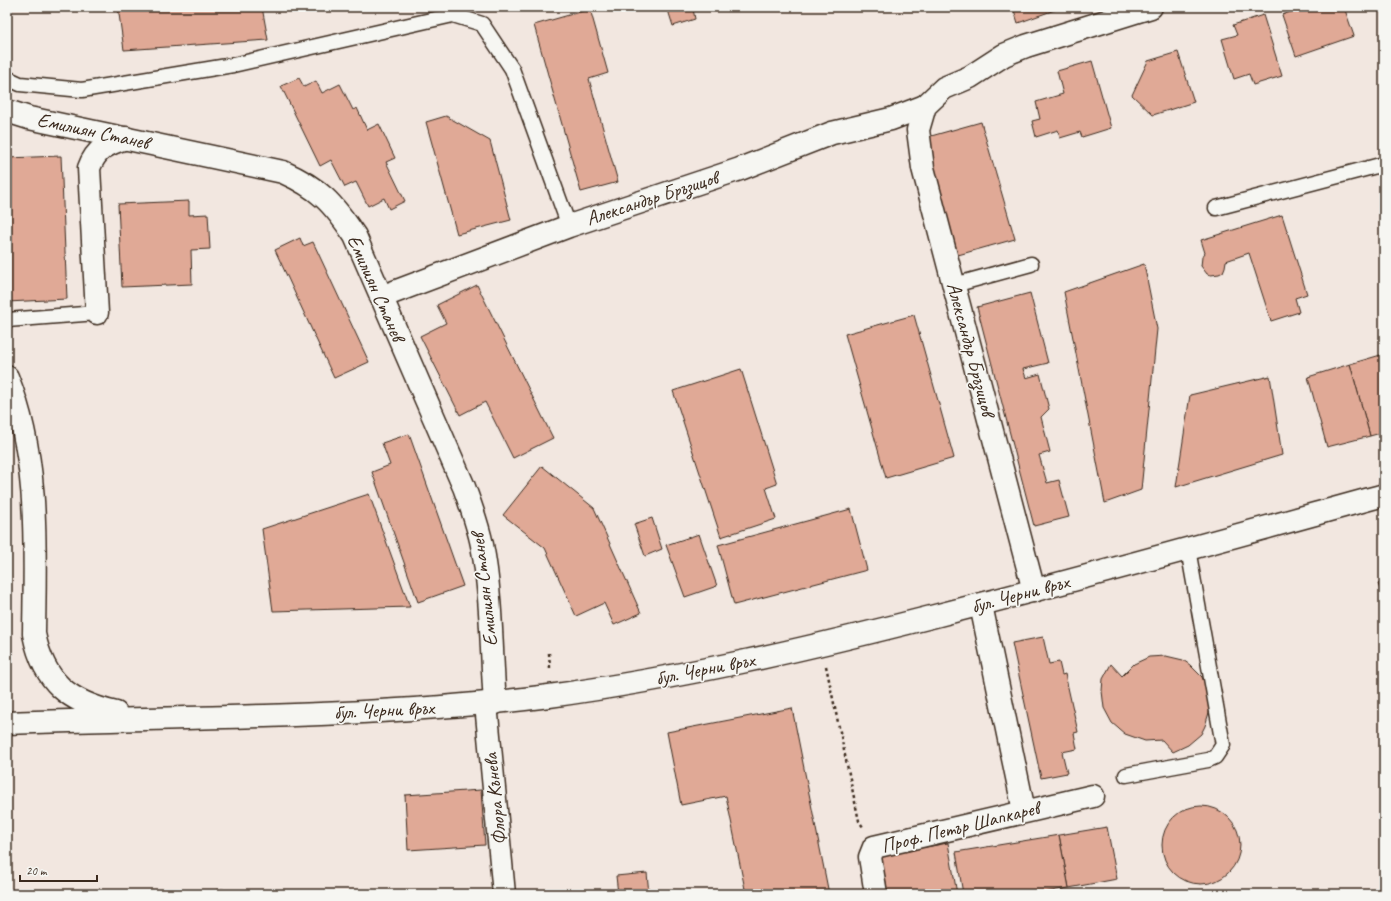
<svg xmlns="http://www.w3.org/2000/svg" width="1391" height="901" font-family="Caveat,sans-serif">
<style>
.building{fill:#e0a996;stroke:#3b2a1e}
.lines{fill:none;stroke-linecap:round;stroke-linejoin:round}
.service-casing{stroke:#3b2a1e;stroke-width:17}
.minor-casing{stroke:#3b2a1e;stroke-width:25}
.secondary-casing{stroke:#3b2a1e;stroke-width:25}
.path{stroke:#3b2a1e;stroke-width:2.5;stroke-dasharray:3 3;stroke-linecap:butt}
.service{stroke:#f6f6f2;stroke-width:14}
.minor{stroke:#f6f6f2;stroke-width:22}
.secondary{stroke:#f6f6f2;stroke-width:22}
.labels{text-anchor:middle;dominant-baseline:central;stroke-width:3.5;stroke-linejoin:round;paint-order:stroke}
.street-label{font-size:20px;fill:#3b2a1e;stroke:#f6f6f2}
</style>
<rect width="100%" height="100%" fill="#f2e7e0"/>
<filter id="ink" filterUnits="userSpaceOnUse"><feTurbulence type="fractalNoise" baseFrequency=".025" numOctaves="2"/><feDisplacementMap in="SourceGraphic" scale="8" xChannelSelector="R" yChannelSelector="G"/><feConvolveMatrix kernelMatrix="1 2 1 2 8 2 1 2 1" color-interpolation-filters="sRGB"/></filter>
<g filter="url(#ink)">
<g class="building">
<polygon points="118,7 262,7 268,40 124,50"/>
<polygon points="667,7 701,7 693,9 695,19 673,26"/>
<polygon points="1013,7 1063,7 1018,23"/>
<polygon points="1305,7 1344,7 1354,36 1296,56 1282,15"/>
<polygon points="590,9 608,73 589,79 618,182 581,192 534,25"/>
<polygon points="1263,15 1282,76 1253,85 1249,74 1234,79 1222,39 1237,35 1233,25"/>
<polygon points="1178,52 1194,102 1153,115 1132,95 1148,61"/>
<polygon points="1092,61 1111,128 1082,137 1080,132 1060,138 1058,130 1036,137 1032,121 1040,119 1036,102 1063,94 1057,71"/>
<polygon points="299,78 304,87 316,81 322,93 340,84 353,110 357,108 367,130 379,124 395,158 386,162 405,201 389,209 384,198 368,206 356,182 345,187 331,160 320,166 281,86"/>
<polygon points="446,116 490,141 511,220 457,234 426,122"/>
<polygon points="981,122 1015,239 958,255 924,138"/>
<polygon points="61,156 67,299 7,302 7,158"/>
<polygon points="189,201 189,215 208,214 210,249 191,250 192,284 122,287 118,204"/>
<polygon points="1282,215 1307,294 1295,298 1299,312 1271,321 1249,253 1226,261 1225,267 1223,272 1219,274 1211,275 1207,274 1201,266 1202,257 1205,253 1201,240"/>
<polygon points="300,238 303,246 313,242 369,362 334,378 275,250"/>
<polygon points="1144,264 1157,329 1141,490 1105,503 1064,292"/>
<polygon points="477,285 553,438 513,458 485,402 460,415 420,336 446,323 437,305"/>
<polygon points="1030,293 1048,363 1023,369 1026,378 1040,374 1049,409 1041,417 1050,452 1039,455 1047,483 1059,480 1069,517 1034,526 977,307"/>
<polygon points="914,315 954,458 886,478 845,334"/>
<polygon points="1384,354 1384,432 1370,436 1350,364"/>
<polygon points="1350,364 1370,436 1327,447 1308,377"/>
<polygon points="741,369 777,484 766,488 776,519 721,537 673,391"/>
<polygon points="1270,376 1282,455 1176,487 1190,395"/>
<polygon points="409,434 463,586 418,602 372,472 390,465 382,443"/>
<polygon points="542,466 594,508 641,613 614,625 604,603 576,616 545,548 503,515"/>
<polygon points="369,494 410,607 273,611 262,529"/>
<polygon points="851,509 867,570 734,605 718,545"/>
<polygon points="652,518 662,549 645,556 634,524"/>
<polygon points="699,534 717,586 685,597 666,545"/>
<polygon points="1384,581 1384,601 1378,584"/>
<polygon points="1043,637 1049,664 1059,662 1062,675 1065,674 1078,732 1074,733 1077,749 1062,752 1067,773 1041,778 1012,643"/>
<polygon points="1166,656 1183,660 1190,665 1202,677 1209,693 1210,709 1205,726 1201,734 1188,745 1173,752 1162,740 1145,741 1125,734 1112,723 1104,708 1102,691 1103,679 1111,664 1122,676 1134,664 1149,657"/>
<polygon points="792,708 829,894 746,894 726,796 681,805 667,732"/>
<polygon points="481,790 485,845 408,850 405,795"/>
<circle cx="1201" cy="845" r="39"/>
<polygon points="1107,827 1117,879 1069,888 1059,835"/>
<polygon points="1059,835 1069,888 1032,894 963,894 956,852"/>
<polygon points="948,843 957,894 888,894 881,855"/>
<polygon points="647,873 649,894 618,894 616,876"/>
<polygon points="222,889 231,891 234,894 211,894 217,890"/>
</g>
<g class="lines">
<g class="service-casing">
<g id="service">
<polyline points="7,78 20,84 82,90 233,65 453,15 482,24 512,69 569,226"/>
<polyline points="1216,208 1384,164"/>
<polyline points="954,285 1031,264"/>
<polyline points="7,320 97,313"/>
<polyline points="1126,775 1208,760 1215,757 1223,745 1188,549"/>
</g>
</g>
<g class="minor-casing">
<g id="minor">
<path d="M7 111 29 118 283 172C319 188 333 203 355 236L464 487C471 506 478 525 482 545 492 596 491 651 495 703"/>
<polyline points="381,297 569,226 740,169 832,133 891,119 925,106"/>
<path d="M97 313 89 168C96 149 107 144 126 138"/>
<polyline points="1034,591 923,168 918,130 925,106 944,88 970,77 1004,55 1026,46 1151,7"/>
<polyline points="981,605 1024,811"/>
<polyline points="486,704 504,894"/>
<polyline points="876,894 870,857 874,847 1093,796"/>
</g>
</g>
<g class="secondary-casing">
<g id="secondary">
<path d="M7 377C40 458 35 549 34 634 44 683 69 702 116 713"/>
<path d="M7 723C187 716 370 719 549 696 681 678 806 649 935 616 1085 578 1235 536 1384 495"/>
</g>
</g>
<g class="path">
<polyline points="549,653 550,668"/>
<polyline points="826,666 859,821 863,827"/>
</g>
<use href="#service" class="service"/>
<use href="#minor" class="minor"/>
<use href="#secondary" class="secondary"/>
</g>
</g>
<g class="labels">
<g class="street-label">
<text transform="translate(93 131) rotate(12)">Емилиян Станев</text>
<text transform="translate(652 198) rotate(-18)">Александър Бръзицов</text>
<text transform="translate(376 288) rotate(66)">Емилиян Станев</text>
<text transform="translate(971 349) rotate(75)">Александър Бръзицов</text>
<text transform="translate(484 590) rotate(-97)">Емилиян Станев</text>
<text transform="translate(1020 594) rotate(-15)">бул. Черни връх</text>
<text transform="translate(705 669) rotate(-11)">бул. Черни връх</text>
<text transform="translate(384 710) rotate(-3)">бул. Черни връх</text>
<text transform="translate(495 799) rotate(-96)">Флора Кънева</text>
<text transform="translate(960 827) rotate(-14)">Проф. Петър Шапкарев</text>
</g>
</g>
<rect width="1391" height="901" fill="none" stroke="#f6f6f2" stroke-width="24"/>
<rect x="12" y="12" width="1367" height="877" fill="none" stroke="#3b2a1e" stroke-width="1.5" filter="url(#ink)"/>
<path d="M20 875v6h77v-6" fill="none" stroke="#3b2a1e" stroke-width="2"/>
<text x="26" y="875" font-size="12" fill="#3b2a1e" stroke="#f6f6f2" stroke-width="3" paint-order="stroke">20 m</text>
</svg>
